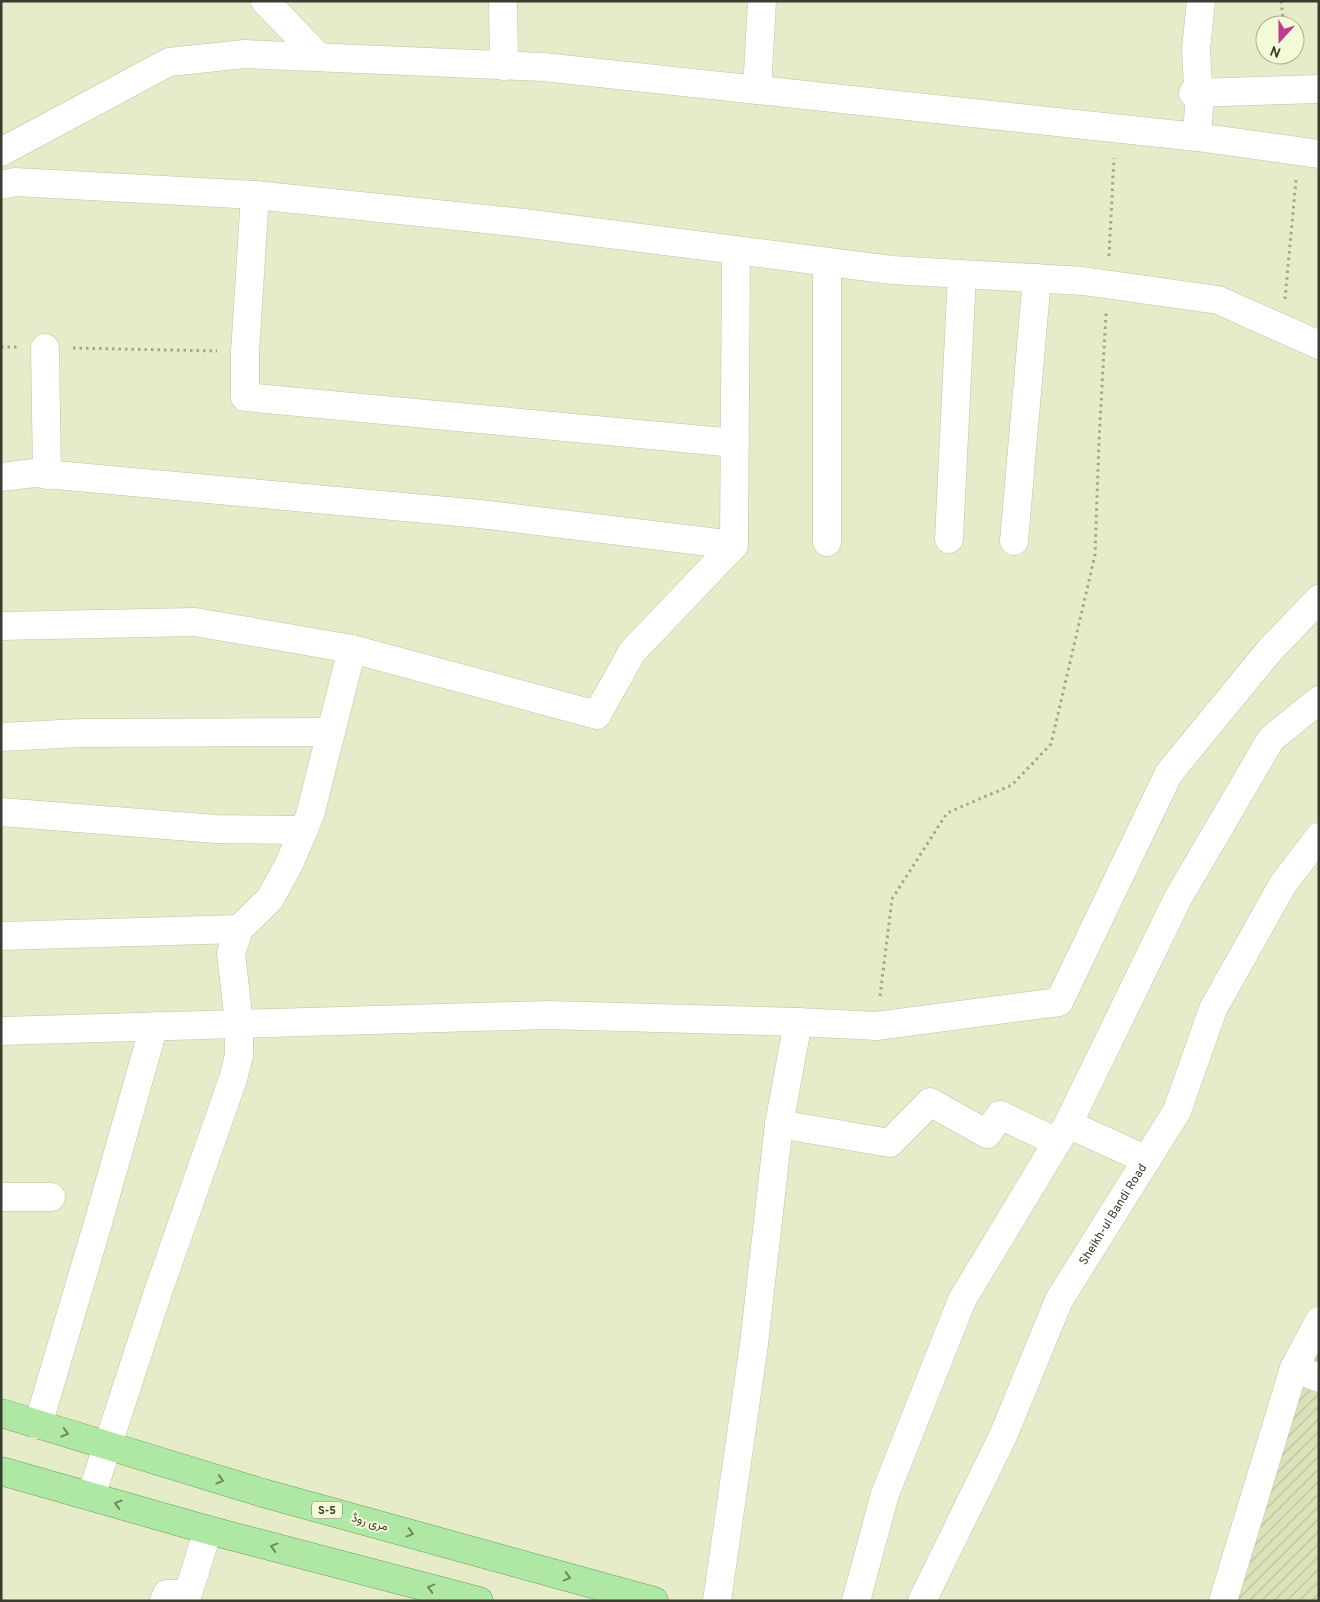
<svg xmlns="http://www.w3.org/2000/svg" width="1320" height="1602" font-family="Overpass,Vazirmatn,sans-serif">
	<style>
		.industrial { fill: url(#industrial-furrows) }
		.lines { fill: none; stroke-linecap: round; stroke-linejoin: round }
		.minor-casing { stroke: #bec3a2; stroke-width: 29 }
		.major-casing { stroke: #64a155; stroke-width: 29 }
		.path { stroke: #a2a68c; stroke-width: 3; stroke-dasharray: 2.5 4; stroke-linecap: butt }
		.minor { stroke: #fff; stroke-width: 28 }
		.major { stroke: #afe8a5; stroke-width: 28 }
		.oneway { stroke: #6f8964 }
		.labels { text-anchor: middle; stroke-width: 4; stroke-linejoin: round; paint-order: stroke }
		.shield { fill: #f4f9d7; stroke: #727561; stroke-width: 1 }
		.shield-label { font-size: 11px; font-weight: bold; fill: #3a3c2f }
		.street-label { font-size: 12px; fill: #3a3c2f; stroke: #f4f9d7 }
	</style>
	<defs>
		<pattern id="industrial-furrows" width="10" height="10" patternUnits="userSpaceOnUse" patternTransform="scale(1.25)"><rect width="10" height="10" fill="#dbe1b8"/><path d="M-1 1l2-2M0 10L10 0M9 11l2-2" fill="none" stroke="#bdc29e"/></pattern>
	</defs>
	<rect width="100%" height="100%" fill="#e6ecca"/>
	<!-- industrial -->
	<path class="industrial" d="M1319 1327V1601H1228Z"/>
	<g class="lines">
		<!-- minor casing -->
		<g class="minor-casing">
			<g id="minor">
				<path d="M265 1 319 57"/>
				<path d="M503 1 504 66"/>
				<path d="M1201 1 1196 49 1199 106 1197 137 1319 154"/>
				<path d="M757 90 762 1"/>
				<path d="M1193 93 1319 89"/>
				<path d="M1 152 169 62 245 54 543 67 1197 137"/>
				<path d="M1 185 15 182 255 195 523 223 892 270 1083 281 1218 300 1319 345"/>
				<path d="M255 195 245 352V397L735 443"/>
				<path d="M45 348 47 475"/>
				<path d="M1 477 34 473 480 514 734 545"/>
				<path d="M949 539 962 274"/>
				<path d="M1014 541 1037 278"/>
				<path d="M827 542V262"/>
				<path d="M1 626 195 622 352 649"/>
				<path d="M1 737 81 733 331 732"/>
				<path d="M1 812 216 829 304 830"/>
				<path d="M1 936 239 929"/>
				<path d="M1 1031 548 1015 798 1022"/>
				<path d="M779 1124 798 1022 876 1026 1059 1002 1169 773 1269 651 1319 599"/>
				<path d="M1068 1124 1178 898 1271 739 1319 700"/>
				<path d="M1 1197H51"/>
				<path d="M1294 1368 1319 1378"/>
				<path d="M38 1425 98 1223 154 1026"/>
				<path d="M91 1496 158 1292 233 1079 239 1055V1023L231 953 239 929 270 899 289 864 310 815 352 649 597 715 632 652 734 545 736 250"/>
				<path d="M164 1601 167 1594H188L208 1530"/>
				<path d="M717 1601 754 1344 779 1124 890 1143 930 1102 987 1134 1000 1115 1057 1142"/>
				<path d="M856 1601 885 1494 962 1300 1068 1124 1147 1160"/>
				<path id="s1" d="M922 1601 1003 1436 1059 1300 1177 1111 1213 1009 1283 884 1319 837"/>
				<path d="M1223 1601 1294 1368 1319 1321"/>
			</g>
		</g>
		<!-- major casing -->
		<g class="major-casing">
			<g id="major">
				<path d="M1 1413 263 1493 654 1601"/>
				<path d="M1 1471 208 1530 479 1601"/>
			</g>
		</g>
		<!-- path -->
		<g class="path">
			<path d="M1281 1 1284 25"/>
			<path d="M1287 55 1288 62"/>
			<path d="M1109 256 1114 158"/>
			<path d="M1285 299 1296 180"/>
			<path d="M1 347H17"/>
			<path d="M73 348 217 351"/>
			<path d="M880 996 892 899 947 813 1012 785 1051 744 1095 555 1099 441 1106 313"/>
		</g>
		<!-- minor -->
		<use href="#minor" class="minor"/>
		<!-- major -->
		<use href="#major" class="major"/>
	</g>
	<!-- one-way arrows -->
	<defs><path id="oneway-chevron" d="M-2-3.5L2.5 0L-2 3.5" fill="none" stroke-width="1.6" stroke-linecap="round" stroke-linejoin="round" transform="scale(1.25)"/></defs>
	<g class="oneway">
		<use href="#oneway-chevron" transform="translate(65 1433) rotate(16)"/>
		<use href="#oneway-chevron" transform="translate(220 1480) rotate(17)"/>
		<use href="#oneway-chevron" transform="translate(118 1504) rotate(-164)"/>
		<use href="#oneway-chevron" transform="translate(410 1533) rotate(15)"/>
		<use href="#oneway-chevron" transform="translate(274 1547) rotate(-165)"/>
		<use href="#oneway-chevron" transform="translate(567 1577) rotate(15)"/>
		<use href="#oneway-chevron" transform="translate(431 1588) rotate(-165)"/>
	</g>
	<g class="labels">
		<!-- shield labels -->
		<rect class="shield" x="312" y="1501.5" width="30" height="17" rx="4"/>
		<g class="shield-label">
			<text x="327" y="1514">S-5</text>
		</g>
		<!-- street labels -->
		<g class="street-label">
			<text dy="4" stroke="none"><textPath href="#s1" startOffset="432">Sheikh-ul Bandi Road</textPath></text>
			<text transform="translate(370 1522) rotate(15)" y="4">مری روڈ</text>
		</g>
	</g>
	<!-- border -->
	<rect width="1320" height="1602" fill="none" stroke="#3a3c2f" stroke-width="5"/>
	<!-- north arrow -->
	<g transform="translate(1280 40) rotate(201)"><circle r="24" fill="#f4f9d7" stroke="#aaad94"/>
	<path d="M0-4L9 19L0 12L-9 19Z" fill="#ba3d8d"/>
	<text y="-8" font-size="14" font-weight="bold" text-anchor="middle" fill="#3a3c2f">N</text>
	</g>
</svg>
